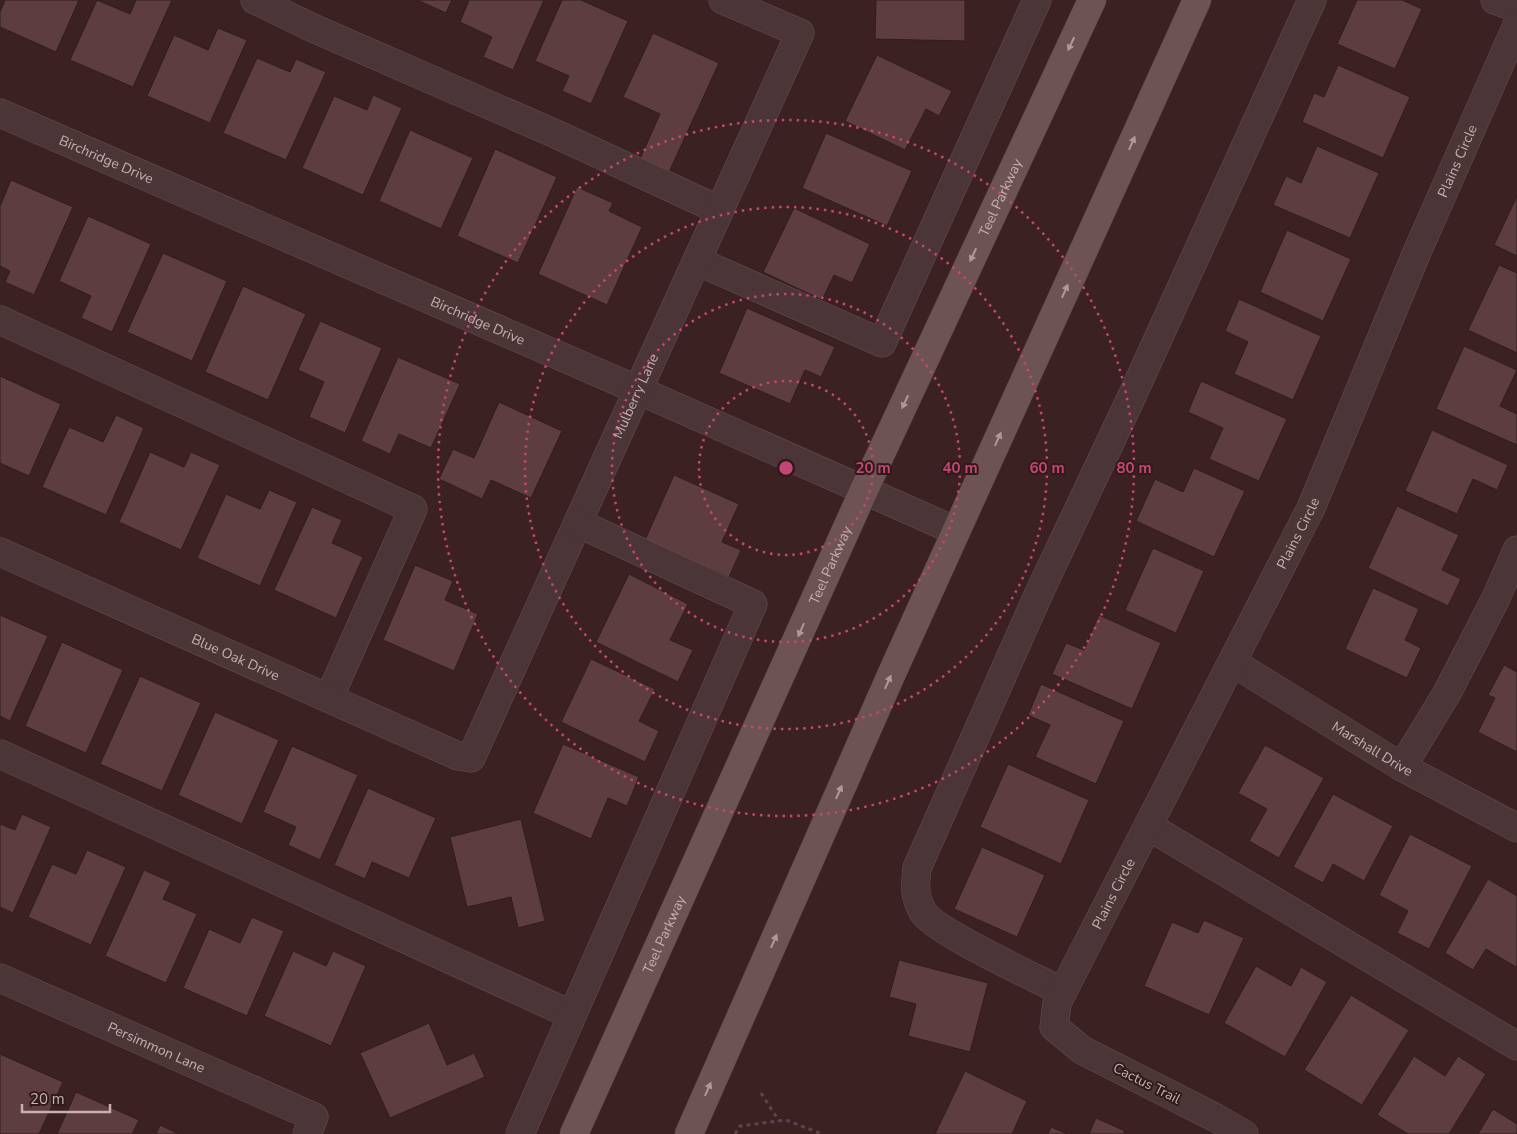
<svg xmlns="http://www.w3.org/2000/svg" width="1517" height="1134" font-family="'Nunito Sans',sans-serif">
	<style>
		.building { fill: #5d3d3f; stroke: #331c1d }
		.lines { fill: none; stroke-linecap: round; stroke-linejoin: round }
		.minor-casing { stroke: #675051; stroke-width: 29 }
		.major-casing { stroke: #553e3f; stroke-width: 29 }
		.path { stroke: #5d4350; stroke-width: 3; stroke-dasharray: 4 4; stroke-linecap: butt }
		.minor { stroke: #4c3536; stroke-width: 28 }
		.major { stroke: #6d5354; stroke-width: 28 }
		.oneway { fill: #b1999a }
		.ring { fill: none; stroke: #c44675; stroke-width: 2.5; stroke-dasharray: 2.5 5 }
		.labels { text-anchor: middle; stroke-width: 4; stroke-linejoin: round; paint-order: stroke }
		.street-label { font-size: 14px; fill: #c8b0b1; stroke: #311a1b }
		.centre { fill: #c44675; stroke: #311a1b; stroke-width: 2.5 }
		.ring-label { font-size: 15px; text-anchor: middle; font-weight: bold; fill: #c44675; stroke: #311a1b; stroke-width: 4; stroke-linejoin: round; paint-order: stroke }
	</style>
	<rect width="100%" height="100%" fill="#3c2123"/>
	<!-- building -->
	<g class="building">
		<path d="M5 0H79L56 52 0 27V12Z"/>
		<path d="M97 0 130 14 136 0H172L133 87 70 60Z"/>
		<path d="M417 0H452L446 13Z"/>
		<path d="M469 0H544L513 70 483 57 492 37 460 22Z"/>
		<path d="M562 0H581L628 21 591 104 562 91 569 76 535 61Z"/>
		<path d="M876 0H965V41L875 39Z"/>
		<path d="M1357 0H1402L1422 9 1395 69 1337 44Z"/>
		<path d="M218 28 247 40 210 123 147 96 174 35 208 50Z"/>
		<path d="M653 33 719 63 664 183 635 170 660 114 623 97Z"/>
		<path d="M877 55 952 91 939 116 926 109 905 150 845 121Z"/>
		<path d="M257 58 290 72 296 59 326 72 286 160 223 133Z"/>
		<path d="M1338 65 1410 97 1383 158 1302 122 1314 93 1324 97Z"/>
		<path d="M373 95 402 108 363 195 302 168 334 96 367 110Z"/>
		<path d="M410 130 473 158 441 229 379 201Z"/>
		<path d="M826 133 912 171 887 226 802 188Z"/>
		<path d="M1317 146 1379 173 1350 238 1273 205 1286 176 1301 183Z"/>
		<path d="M495 149 557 177 518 263 457 236Z"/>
		<path d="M11 180 73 207 34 295 5 282 10 271 0 266V206Z"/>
		<path d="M577 187 613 203 609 211 642 227 607 305 538 274Z"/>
		<path d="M1517 196V256L1494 245Z"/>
		<path d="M794 208 870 244 852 283 834 275 822 300 763 272Z"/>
		<path d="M88 216 151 244 112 332 81 318 91 296 59 281Z"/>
		<path d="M1287 230 1351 259 1323 321 1260 292Z"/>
		<path d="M163 253 227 281 192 361 127 332Z"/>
		<path d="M1499 265 1517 273V353L1468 330Z"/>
		<path d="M243 286 306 314 268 400 205 372Z"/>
		<path d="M1239 299 1321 336 1293 400 1234 374 1248 342 1225 331Z"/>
		<path d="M747 308 835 347 821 377 805 370 790 404 719 373Z"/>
		<path d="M320 321 382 348 345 433 309 417 324 382 298 370Z"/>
		<path d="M1464 346 1517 370 1500 406 1517 414V445L1436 409Z"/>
		<path d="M398 357 460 384 431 448 399 434 390 454 361 441Z"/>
		<path d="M0 376 61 404 29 476 0 463Z"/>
		<path d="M1201 381 1287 419 1259 481 1209 459 1223 428 1188 412Z"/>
		<path d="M499 402 562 431 531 498 491 480 482 499 439 479 453 449 474 458Z"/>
		<path d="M116 415 144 428 106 515 42 487 69 427 103 442Z"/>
		<path d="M1432 430 1508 465 1497 490 1473 479 1457 514 1405 491Z"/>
		<path d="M150 452 184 467 191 452 220 465 181 550 119 522Z"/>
		<path d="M1194 468 1245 491 1214 557 1136 521 1155 479 1183 492Z"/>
		<path d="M674 475 739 504 722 542 741 550 729 577 645 540Z"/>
		<path d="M269 490 297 502 260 586 197 558 226 494 260 509Z"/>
		<path d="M1397 506 1459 535 1442 570 1461 579 1448 606 1368 568Z"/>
		<path d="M312 507 342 520 332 543 363 557 336 618 274 590Z"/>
		<path d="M1153 548 1204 571 1176 633 1125 610Z"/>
		<path d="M415 565 453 581 445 600 478 614 454 671 383 640Z"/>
		<path d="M629 574 688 604 670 640 693 650 678 682 596 642Z"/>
		<path d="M1373 588 1419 609 1405 640 1421 648 1407 678 1345 649Z"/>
		<path d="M0 615 48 636 10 721 0 716Z"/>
		<path d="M1099 615 1161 643 1132 709 1052 674 1066 643 1084 650Z"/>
		<path d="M62 642 123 670 86 753 25 726Z"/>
		<path d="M591 659 655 689 639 721 659 731 645 762 561 722Z"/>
		<path d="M1504 665 1517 672V752L1478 732 1495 698 1488 695Z"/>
		<path d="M140 676 201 703 162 791 100 764Z"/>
		<path d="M1041 684 1124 721 1096 784 1035 757 1050 725 1028 715Z"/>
		<path d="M215 712 279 740 242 824 178 795Z"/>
		<path d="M563 744 639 777 627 806 608 798 591 839 533 813Z"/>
		<path d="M1265 745 1324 778 1279 858 1249 841 1267 809 1238 793Z"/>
		<path d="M292 746 358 775 320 860 288 845 296 827 263 812Z"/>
		<path d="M1008 764 1089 800 1061 864 980 827Z"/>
		<path d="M368 788 436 818 409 878 372 862 365 879 334 865Z"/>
		<path d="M1333 794 1393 826 1364 881 1333 864 1323 883 1293 867Z"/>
		<path d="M22 814 51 827 13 913 0 907V824L15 830Z"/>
		<path d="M521 819 545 921 518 928 511 897 467 907 450 837Z"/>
		<path d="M1410 834 1472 866 1429 949 1397 933 1408 911 1379 895Z"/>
		<path d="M982 847 1045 875 1017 937 954 909Z"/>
		<path d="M87 850 126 867 91 945 28 917 52 864 76 874Z"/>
		<path d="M144 870 171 882 163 899 197 914 166 983 105 956Z"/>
		<path d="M1488 879 1517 896V965L1516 967 1486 949 1473 970 1445 953Z"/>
		<path d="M252 917 284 931 247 1016 183 988 209 929 240 943Z"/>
		<path d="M1204 920 1244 938 1209 1015 1144 986 1172 922 1198 933Z"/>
		<path d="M293 951 326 966 333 951 366 966 331 1046 264 1016Z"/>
		<path d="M899 960 988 983 970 1052 908 1036 916 1004 889 997Z"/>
		<path d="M1256 966 1291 986 1301 967 1327 982 1285 1057 1224 1023Z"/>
		<path d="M1351 995 1409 1030 1362 1105 1304 1070Z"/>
		<path d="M429 1023 447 1065 474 1053 485 1077 390 1118 360 1053Z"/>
		<path d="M0 1054 63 1082 39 1134H0Z"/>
		<path d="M1414 1056 1445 1076 1458 1056 1486 1074 1449 1134H1408L1377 1115Z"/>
		<path d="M965 1071 1027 1101 1012 1134H935Z"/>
		<path d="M76 1092 139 1120 132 1134H57Z"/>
		<path d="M1493 1109 1517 1124V1134H1478Z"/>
		<path d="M1096 1118 1125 1131 1123 1134H1089Z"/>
		<path d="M160 1125 179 1134H156Z"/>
		<path d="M1051 1127 1068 1134H1048Z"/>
	</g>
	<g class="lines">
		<!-- minor casing -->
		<g class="minor-casing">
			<g id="minor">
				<path d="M255 0 313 28 558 135 719 210"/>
				<path d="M1495 0 1517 8"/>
				<path id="s1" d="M0 113 638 390 956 531"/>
				<path d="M697 261 882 343 1037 0"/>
				<path d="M0 320 413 509 329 698"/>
				<path id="s2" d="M0 552 458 756 471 758 800 33 723 0"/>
				<path id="s3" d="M1232 662 1402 767 1517 828"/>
				<path d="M0 754 572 1015"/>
				<path d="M1402 767 1447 693 1495 600 1517 550"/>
				<path d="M1148 826 1517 1046"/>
				<path id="s4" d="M0 978 314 1117 307 1134"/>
				<path d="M1063 992C1038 979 934 931 923 912 914 896 915 886 917 868L1039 593 1132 396 1312 0"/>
				<path d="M520 1134 753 604 578 523"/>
				<path id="s5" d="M1244 1134 1216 1118 1082 1050 1054 1027 1057 1003 1311 508 1417 252 1517 25"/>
			</g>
		</g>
		<!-- major casing -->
		<g class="major-casing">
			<g id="major">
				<path id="s6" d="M574 1134 864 490 1092 0"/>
				<path d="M689 1134 892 673 1197 0"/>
			</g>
		</g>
		<!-- path -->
		<g class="path">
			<path d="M761 1093 779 1121"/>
			<path d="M735 1134 740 1126 786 1120 822 1134"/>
		</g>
		<!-- minor -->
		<use href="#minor" class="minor"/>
		<!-- major -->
		<use href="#major" class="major"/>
	</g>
	<!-- one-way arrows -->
	<defs><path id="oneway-solid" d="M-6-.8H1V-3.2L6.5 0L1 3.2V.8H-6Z" transform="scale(1.25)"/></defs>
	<g class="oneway">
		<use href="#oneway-solid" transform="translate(1071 44) rotate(115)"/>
		<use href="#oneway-solid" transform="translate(1132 143) rotate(-66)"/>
		<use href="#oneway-solid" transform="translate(973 255) rotate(115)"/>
		<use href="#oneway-solid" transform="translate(1065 291) rotate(-66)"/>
		<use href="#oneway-solid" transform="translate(905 402) rotate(115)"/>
		<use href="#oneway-solid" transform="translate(998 439) rotate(-66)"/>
		<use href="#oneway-solid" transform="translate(801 630) rotate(114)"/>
		<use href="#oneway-solid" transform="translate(888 682) rotate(-66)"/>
		<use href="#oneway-solid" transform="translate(839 792) rotate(-66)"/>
		<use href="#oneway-solid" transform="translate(774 941) rotate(-66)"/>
		<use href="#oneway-solid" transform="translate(708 1089) rotate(-66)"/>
	</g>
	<!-- distance rings -->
	<g class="ring">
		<circle cx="786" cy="468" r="87"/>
		<circle cx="786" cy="468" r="174"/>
		<circle cx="786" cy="468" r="261"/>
		<circle cx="786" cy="468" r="348"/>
	</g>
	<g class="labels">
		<!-- street labels -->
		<g class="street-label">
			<text dy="5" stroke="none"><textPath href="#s1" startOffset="116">Birchridge Drive</textPath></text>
			<text dy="5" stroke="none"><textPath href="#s5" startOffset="1176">Plains Circle</textPath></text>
			<text dy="5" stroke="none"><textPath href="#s6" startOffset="1029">Teel Parkway</textPath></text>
			<text dy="5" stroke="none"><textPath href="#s1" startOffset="521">Birchridge Drive</textPath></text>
			<text dy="5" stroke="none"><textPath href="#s2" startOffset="912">Mulberry Lane</textPath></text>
			<text dy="5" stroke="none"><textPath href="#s5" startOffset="771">Plains Circle</textPath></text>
			<text dy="5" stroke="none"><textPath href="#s6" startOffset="624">Teel Parkway</textPath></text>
			<text dy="5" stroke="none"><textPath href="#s2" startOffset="258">Blue Oak Drive</textPath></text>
			<text dy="5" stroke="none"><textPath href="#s3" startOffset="165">Marshall Drive</textPath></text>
			<text dy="5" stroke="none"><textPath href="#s5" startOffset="366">Plains Circle</textPath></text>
			<text dy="5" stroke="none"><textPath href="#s6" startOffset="219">Teel Parkway</textPath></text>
			<text dy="5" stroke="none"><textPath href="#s4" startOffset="171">Persimmon Lane</textPath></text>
			<text transform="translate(1147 1083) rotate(27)" y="5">Cactus Trail</text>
		</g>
	</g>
	<circle cx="786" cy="468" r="8" class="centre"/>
	<g class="ring-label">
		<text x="873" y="473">20 m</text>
		<text x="960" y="473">40 m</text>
		<text x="1047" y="473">60 m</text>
		<text x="1134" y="473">80 m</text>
	</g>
	<!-- scale -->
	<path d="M22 1104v8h88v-8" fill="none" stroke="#c8b0b1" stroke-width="2.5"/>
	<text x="30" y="1104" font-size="15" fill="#c8b0b1" stroke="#311a1b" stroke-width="4" paint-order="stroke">20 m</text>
</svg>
